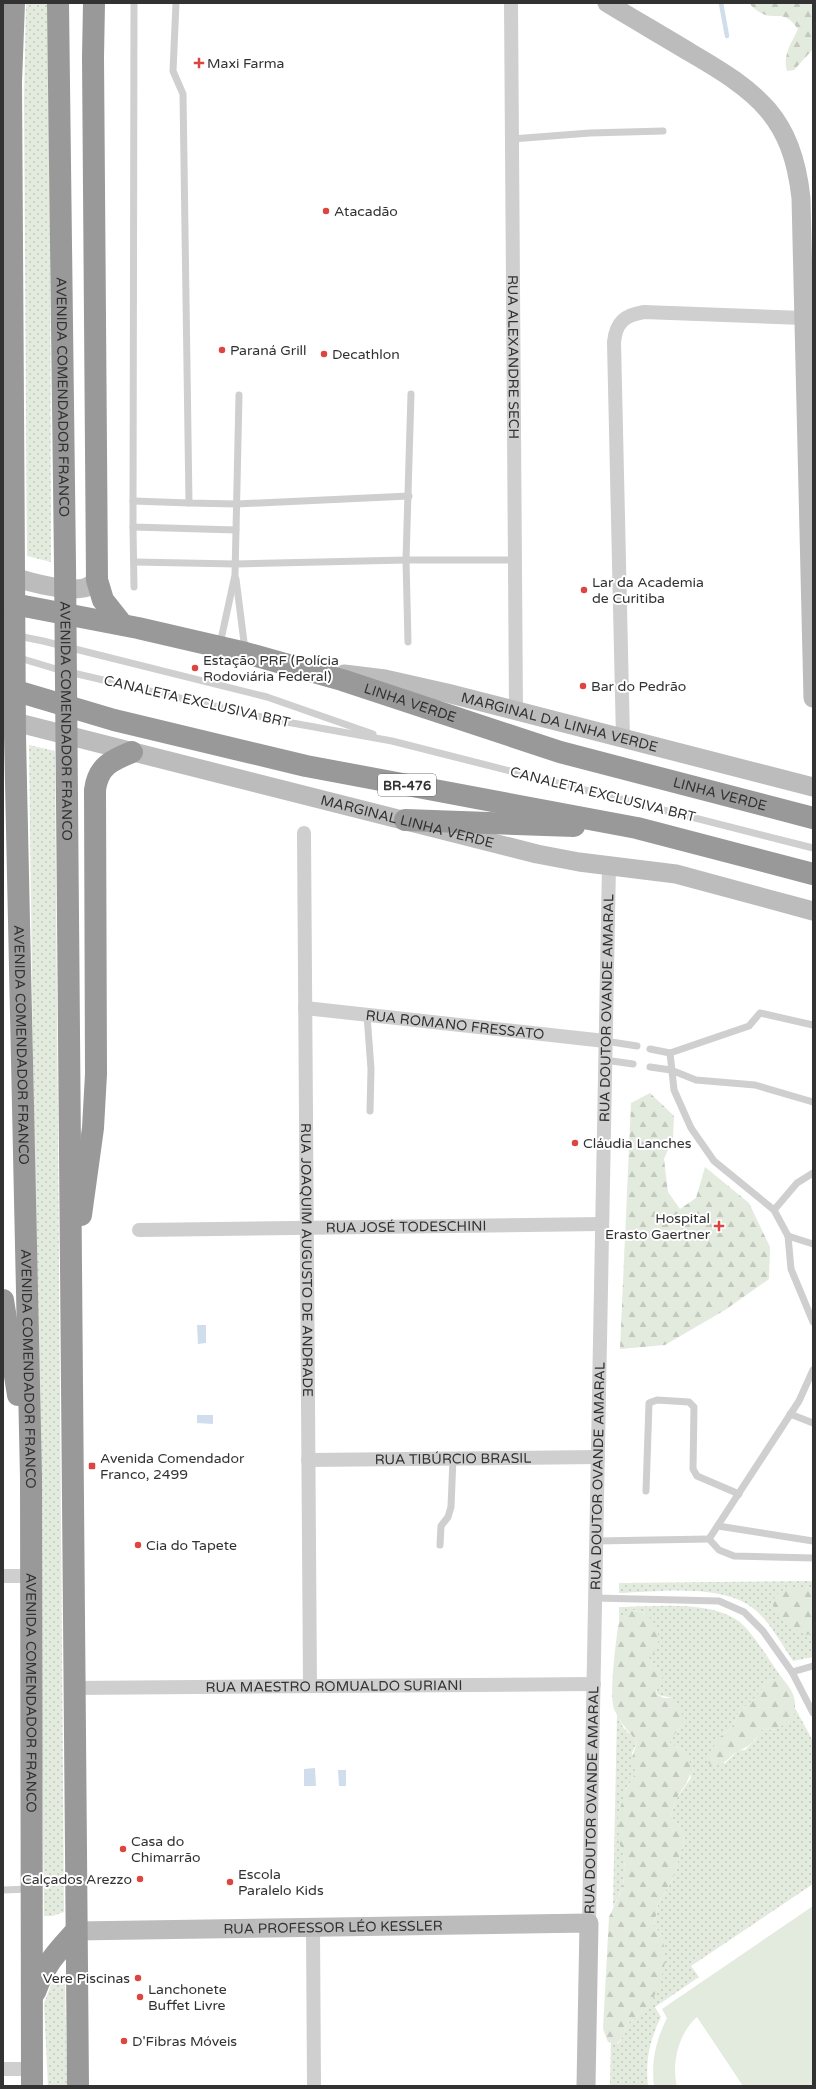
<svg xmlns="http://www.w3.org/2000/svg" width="816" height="2089" font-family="'Varela Round',sans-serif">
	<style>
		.grass { fill: url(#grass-dots) }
		.forest { fill: url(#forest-firs) }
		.park { fill: #e3eade }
		.water { fill: #cfddec }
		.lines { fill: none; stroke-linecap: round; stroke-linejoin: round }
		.stream { stroke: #cfddec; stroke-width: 4.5 }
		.lane { stroke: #cfcfcf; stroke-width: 7 }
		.street { stroke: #cfcfcf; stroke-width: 14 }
		.secondary { stroke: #bcbcbc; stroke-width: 19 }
		.highway { stroke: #999; stroke-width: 22 }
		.poi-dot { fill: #dc4640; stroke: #fff; stroke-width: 1.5 }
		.labels { text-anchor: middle; stroke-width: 4; stroke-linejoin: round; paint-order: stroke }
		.shield { fill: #fff; stroke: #707070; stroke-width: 1 }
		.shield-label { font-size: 13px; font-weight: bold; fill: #323232 }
		.poi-label { font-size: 14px; fill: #323232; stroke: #fff; text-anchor: start }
		.street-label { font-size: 14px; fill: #323232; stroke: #fff }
	</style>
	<defs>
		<pattern id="grass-dots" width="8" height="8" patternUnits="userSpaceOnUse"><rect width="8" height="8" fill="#e3eade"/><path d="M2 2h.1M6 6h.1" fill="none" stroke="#c3c9bf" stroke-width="1.8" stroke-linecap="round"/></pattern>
		<pattern id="forest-firs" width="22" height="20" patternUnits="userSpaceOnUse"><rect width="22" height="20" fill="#e3eade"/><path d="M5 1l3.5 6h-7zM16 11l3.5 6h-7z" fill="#c3c9bf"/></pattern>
	</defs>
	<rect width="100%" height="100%" fill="#fff"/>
	<!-- grass -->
	<g class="grass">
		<path d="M26 3H49L51 562 27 556 24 101Z"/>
		<path d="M29 745 55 751 64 1912 52 1916H44Z"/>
		<path d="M813 1581V1589L805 1587 806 1635 813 1633V1657L793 1661C780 1642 767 1616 747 1604 712 1584 658 1592 619 1593V1583Z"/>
		<path d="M619 1607C654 1607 707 1600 737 1620 751 1629 771 1663 782 1678L770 1680 754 1699 739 1712 732 1727 721 1736 724 1764 738 1751 745 1750 755 1740 761 1730 777 1729 793 1717 795 1708 813 1741V1884L691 1966 699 1977 655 2007 661 2017C650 2039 645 2061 648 2086H610L611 2042 618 2044 622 2038 628 2023 648 2007 663 1936 654 1926 658 1904 673 1878 684 1841 681 1828 671 1816 676 1799 691 1778 685 1750 669 1744 673 1736 683 1725 673 1698 658 1695 656 1689 659 1670 649 1658 646 1613 634 1610 619 1622Z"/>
		<path d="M617 1714 623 1727 637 1742 632 1753 636 1773 625 1791 619 1842 625 1860 623 1887 613 1907Z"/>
		<path d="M52 1983 65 1984 67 2086H48L44 2003Z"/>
	</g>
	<!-- forest -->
	<g class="forest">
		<path d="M749 3H813V49L794 70 787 71C782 56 792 42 798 29 783 8 776 21 761 13 757 11 752 7 749 3Z"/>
		<path d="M650 1093 674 1116 673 1138 664 1159 668 1192 680 1209 696 1198 705 1167 749 1203 770 1247 769 1279 725 1310 665 1345 620 1349 631 1103Z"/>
		<path d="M805 1587 813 1589V1633L806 1635C790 1627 778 1619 772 1602 779 1587 790 1588 805 1587Z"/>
		<path d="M633 1610 646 1613 658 1628V1647L649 1658 659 1670 663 1680 656 1689 657 1695 664 1698H673L681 1707 683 1725 673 1736 669 1744 685 1750C697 1774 688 1778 677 1798 674 1803 673 1810 671 1816L681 1828 684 1841 673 1878 658 1904 654 1926 663 1936 665 1963 658 1989 648 2007 628 2023 622 2038 617 2044 608 2042 603 2029 609 1917 623 1887 625 1860 619 1842 618 1817 625 1791 636 1773 631 1761 637 1742C628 1731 620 1722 614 1709 609 1695 616 1638 619 1622Z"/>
		<path d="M782 1678C794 1692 797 1699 794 1717L777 1729 761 1730C754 1742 751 1745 739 1751 727 1757 729 1763 712 1767L708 1762 712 1749 721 1736 732 1727 739 1712 754 1699 770 1680Z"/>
	</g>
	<!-- park -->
	<path class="park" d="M813 1906V2086H743L697 2017C679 2032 671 2064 677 2086H654C651 2061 656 2040 667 2018L662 2009Z"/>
	<!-- water -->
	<g class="water">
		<path d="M197 1325H206V1343L198 1344Z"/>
		<path d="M197 1415H213V1424L197 1423Z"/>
		<path d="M315 1768 316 1786H304V1769Z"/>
		<path d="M338 1770H346V1786H339Z"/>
	</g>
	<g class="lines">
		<!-- stream -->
		<path class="stream" d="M721 3 727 36"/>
		<!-- lane -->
		<g class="lane">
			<path d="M134 3 133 527 236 530"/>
			<path d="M176 3 173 71 183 94 189 503 237 504 409 496"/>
			<path d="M512 139 590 133 663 131"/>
			<path d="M133 501 189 503"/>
			<path d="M133 527 134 587"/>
			<path d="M134 562 236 564 406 560H515"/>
			<path d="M236 579 245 650"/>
			<path d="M3 633 43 641 267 697 373 734"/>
			<path d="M408 642 406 560 411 394"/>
			<path d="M220 644 235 575 239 395"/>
			<path d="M3 653 56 669 270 719 392 741 813 848"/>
			<path d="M367 1015 371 1069 370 1111"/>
			<path d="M813 1025 760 1013 749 1026 670 1053 674 1090 691 1128 714 1161 774 1210 788 1236 813 1244"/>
			<path d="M605 1041 637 1046"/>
			<path d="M650 1049 670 1053"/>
			<path d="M605 1060 633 1064"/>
			<path d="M650 1067 671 1070 696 1080 755 1085 813 1102"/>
			<path d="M774 1210 797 1183 813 1173"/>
			<path d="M788 1236 791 1269 813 1322"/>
			<path d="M813 1370 799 1401 709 1539 719 1550 734 1556 813 1558"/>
			<path d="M790 1414 813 1423"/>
			<path d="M646 1491 649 1403 657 1400 689 1402 694 1407 693 1469 697 1476 739 1494"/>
			<path d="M718 1526 813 1541"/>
			<path d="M596 1541 709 1539"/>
			<path d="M440 1545 441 1526 448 1517 451 1507 453 1458"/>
			<path d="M595 1598 719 1601 744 1612 763 1631 792 1672 813 1713"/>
			<path d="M792 1672 813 1666"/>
			<path d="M3 1890 29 1889"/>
		</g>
		<!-- street -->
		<g class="street">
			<path id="s1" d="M511 3 516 711"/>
			<path d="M623 739 614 342C616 322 625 315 644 312L804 318"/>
			<path id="s2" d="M304 833 310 1686"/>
			<path id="s3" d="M305 1008 605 1041"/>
			<path id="s4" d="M139 1230 602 1224"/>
			<path id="s5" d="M308 1460 598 1457"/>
			<path d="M3 1576H31"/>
			<path id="s6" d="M74 1688 594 1684"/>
			<path id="s7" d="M589 1923 609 865"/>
			<path d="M313 1927 314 2086"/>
			<path d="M3 2069H32"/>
		</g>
		<!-- secondary -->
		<g class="secondary">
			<path d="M607 3C635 20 663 36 691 53 758 92 792 117 801 198L813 698"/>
			<path d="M3 572C20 581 65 592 84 588 89 587 93 583 97 580"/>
			<path id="s8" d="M344 674 385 679 447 693 813 787"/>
			<path id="s9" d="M3 719 537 854 579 862 676 874 813 911"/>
			<path id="s10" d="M76 1931 589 1923 586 2086"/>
		</g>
		<!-- highway -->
		<g class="highway">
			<path id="s11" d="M14 3 11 82 15 736 31 1477 32 2086"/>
			<path id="s12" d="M58 3 65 565 78 2086"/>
			<path d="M94 3 93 57 97 580 103 600 122 624"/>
			<path id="s13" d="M3 602 138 628 246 653 342 680 560 752 813 818"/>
			<path d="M3 687 114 720 306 766 637 828 813 874"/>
			<path d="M405 820 574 826"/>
			<path d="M81 1215 93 1128 96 1074 95 790C98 766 112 760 132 752"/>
			<path d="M3 1300 18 1395"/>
			<path d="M35 1992C46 1963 56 1953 76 1931"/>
		</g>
	</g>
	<!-- markers -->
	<g class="poi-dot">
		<path d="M197 57h4v4h4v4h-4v4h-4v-4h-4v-4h4z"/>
		<circle cx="326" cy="211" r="4"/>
		<circle cx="222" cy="350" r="4"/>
		<circle cx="324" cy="354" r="4"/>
		<circle cx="584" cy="590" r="4"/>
		<circle cx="195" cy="668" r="4"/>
		<circle cx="583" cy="686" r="4"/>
		<circle cx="575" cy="1143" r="4"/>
		<path d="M717 1220h4v4h4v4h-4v4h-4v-4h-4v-4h4z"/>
		<rect x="88" y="1462" width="8" height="8" rx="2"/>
		<circle cx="138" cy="1545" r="4"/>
		<circle cx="123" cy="1849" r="4"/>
		<circle cx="140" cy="1879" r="4"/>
		<circle cx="230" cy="1882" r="4"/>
		<circle cx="138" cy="1978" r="4"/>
		<circle cx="140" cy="1997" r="4"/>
		<circle cx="124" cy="2041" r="4"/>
	</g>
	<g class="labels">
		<!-- shield labels -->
		<rect class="shield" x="378" y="774" width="58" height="22" rx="3"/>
		<g class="shield-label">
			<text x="407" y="790">BR-476</text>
		</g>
		<!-- poi labels -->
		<g class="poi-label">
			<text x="207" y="68">Maxi Farma</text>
			<text x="334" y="216">Atacadão</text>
			<text x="230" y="355">Paraná Grill</text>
			<text x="332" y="359">Decathlon</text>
			<text x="592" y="587">Lar da Academia<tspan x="592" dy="16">de Curitiba</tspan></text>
			<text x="203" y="665">Estação PRF (Polícia<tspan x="203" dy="16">Rodoviária Federal)</tspan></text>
			<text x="591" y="691">Bar do Pedrão</text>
			<text x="583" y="1148">Cláudia Lanches</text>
			<text x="710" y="1223" text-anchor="end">Hospital<tspan x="710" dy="16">Erasto Gaertner</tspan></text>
			<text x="100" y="1463">Avenida Comendador<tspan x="100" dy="16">Franco, 2499</tspan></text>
			<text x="146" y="1550">Cia do Tapete</text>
			<text x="131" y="1846">Casa do<tspan x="131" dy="16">Chimarrão</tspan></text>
			<text x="238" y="1879">Escola<tspan x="238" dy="16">Paralelo Kids</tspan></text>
			<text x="132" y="1884" text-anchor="end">Calçados Arezzo</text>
			<text x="130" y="1983" text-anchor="end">Vere Piscinas</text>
			<text x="148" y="1994">Lanchonete<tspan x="148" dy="16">Buffet Livre</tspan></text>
			<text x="132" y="2046">D'Fibras Móveis</text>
		</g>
		<!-- street labels -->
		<g class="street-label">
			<text dy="5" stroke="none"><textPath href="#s1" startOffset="354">RUA ALEXANDRE SECH</textPath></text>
			<text dy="5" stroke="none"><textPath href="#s12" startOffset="394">AVENIDA COMENDADOR FRANCO</textPath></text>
			<text transform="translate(197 701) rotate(13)" y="5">CANALETA EXCLUSIVA BRT</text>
			<text dy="5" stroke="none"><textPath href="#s13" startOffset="420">LINHA VERDE</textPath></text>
			<text dy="5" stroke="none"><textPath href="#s12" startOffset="718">AVENIDA COMENDADOR FRANCO</textPath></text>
			<text dy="5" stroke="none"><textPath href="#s8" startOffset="221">MARGINAL DA LINHA VERDE</textPath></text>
			<text transform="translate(603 794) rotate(14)" y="5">CANALETA EXCLUSIVA BRT</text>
			<text dy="5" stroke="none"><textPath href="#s13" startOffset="743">LINHA VERDE</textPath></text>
			<text dy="5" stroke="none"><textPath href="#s9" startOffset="417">MARGINAL LINHA VERDE</textPath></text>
			<text dy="5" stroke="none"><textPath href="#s7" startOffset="915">RUA DOUTOR OVANDE AMARAL</textPath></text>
			<text dy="5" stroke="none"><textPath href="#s3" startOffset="151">RUA ROMANO FRESSATO</textPath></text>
			<text dy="5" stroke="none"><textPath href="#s11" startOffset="1042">AVENIDA COMENDADOR FRANCO</textPath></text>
			<text dy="5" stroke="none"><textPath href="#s4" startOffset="267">RUA JOSÉ TODESCHINI</textPath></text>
			<text dy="5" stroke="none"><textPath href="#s2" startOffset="427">RUA JOAQUIM AUGUSTO DE ANDRADE</textPath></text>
			<text dy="5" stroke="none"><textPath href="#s11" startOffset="1366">AVENIDA COMENDADOR FRANCO</textPath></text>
			<text dy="5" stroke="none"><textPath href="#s5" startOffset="145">RUA TIBÚRCIO BRASIL</textPath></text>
			<text dy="5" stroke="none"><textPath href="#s7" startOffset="447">RUA DOUTOR OVANDE AMARAL</textPath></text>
			<text dy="5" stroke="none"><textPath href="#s6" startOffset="260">RUA MAESTRO ROMUALDO SURIANI</textPath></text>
			<text dy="5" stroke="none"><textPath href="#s11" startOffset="1690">AVENIDA COMENDADOR FRANCO</textPath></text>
			<text dy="5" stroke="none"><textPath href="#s7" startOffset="123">RUA DOUTOR OVANDE AMARAL</textPath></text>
			<text dy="5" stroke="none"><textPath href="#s10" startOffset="257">RUA PROFESSOR LÉO KESSLER</textPath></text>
		</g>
	</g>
	<!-- border -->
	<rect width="816" height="2089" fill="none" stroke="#323232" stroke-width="8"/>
</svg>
